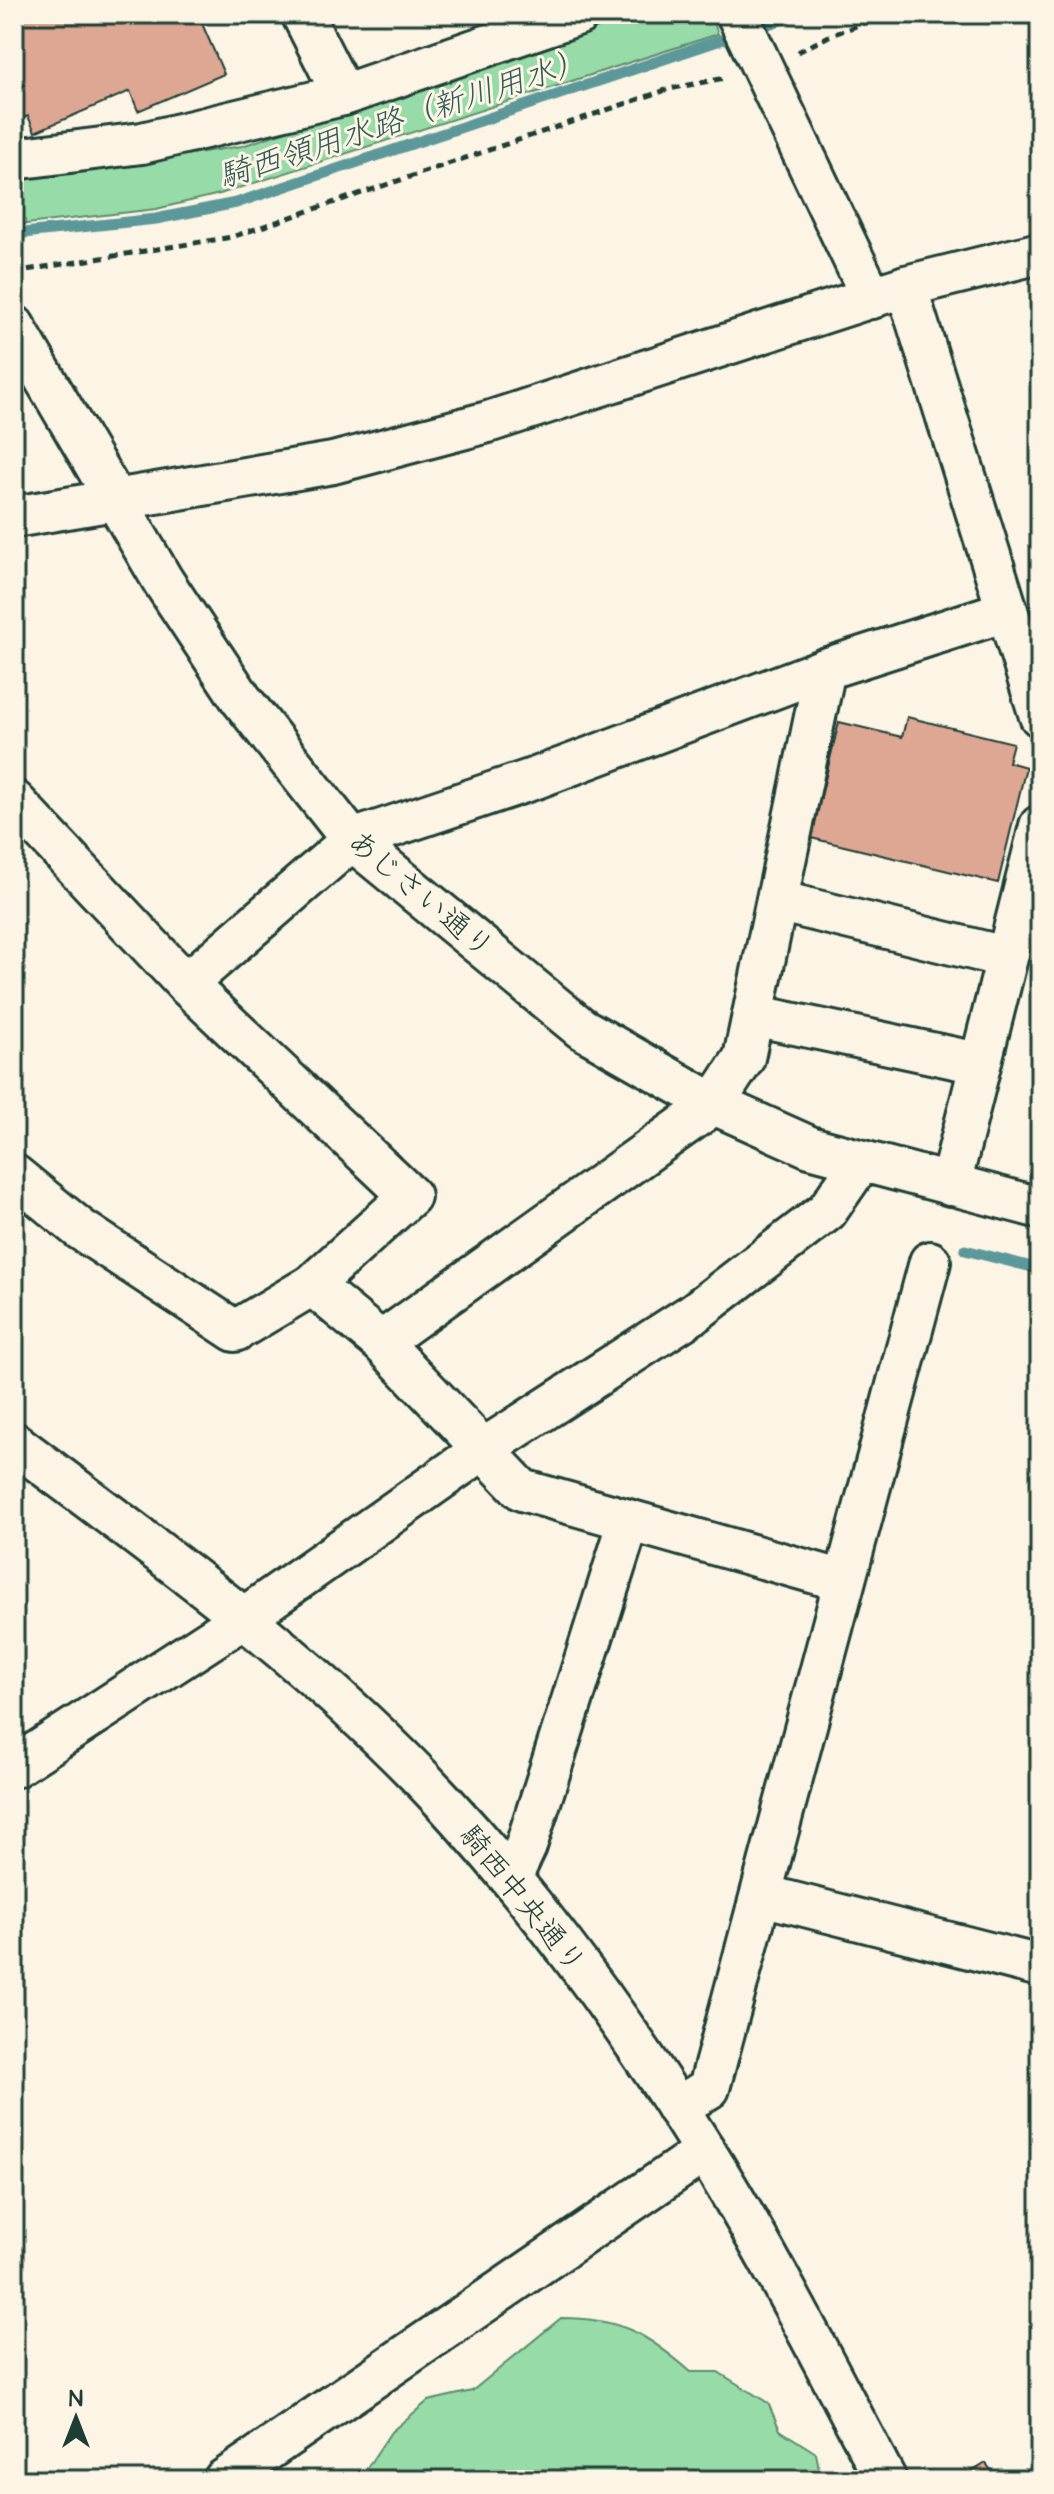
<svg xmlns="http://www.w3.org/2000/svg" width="1054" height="2494" font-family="'Architects Daughter','Klee One',sans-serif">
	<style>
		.green { fill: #97dca8; stroke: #5b8c6e; stroke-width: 2 }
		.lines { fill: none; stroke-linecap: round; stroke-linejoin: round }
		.stream { stroke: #5c9899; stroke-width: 11 }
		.building { fill: #dda793; stroke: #1f3d34; stroke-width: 2 }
		.minor-casing { stroke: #1f3d34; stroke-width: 46 }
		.path { stroke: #1f3d34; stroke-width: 5; stroke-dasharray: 8 6; stroke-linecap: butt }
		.minor { stroke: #fcf5e5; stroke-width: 40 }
		.labels { text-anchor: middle; stroke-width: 6; stroke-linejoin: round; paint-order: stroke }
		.street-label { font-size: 30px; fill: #1f3d34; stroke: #fcf5e5 }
		.water-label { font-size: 32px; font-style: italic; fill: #335b56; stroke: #fcf5e5 }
	</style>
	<rect width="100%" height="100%" fill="#fcf5e5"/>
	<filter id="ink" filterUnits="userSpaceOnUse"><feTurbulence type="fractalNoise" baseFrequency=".0125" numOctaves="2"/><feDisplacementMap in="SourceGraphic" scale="16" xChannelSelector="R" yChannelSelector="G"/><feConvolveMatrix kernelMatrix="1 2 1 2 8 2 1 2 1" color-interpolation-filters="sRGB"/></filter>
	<g filter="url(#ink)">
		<!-- green -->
		<g class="green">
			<path d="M640 14H711L718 34 220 194 156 209 18 225 14 220V185L28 179 242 146Z"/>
			<path d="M561 2318C621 2318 647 2334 691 2372H718L768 2403 780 2430 816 2453 821 2480H359L391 2432 428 2401 472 2391Z"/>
		</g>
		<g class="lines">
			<!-- stream -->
			<g class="stream">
				<path d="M14 234 156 219 236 203 798 14"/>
				<path d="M965 1250 1040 1269"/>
			</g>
		</g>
		<!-- building -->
		<g class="building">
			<path d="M14 14H211L200 19 224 74 138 111 130 91 35 132 28 116 14 122Z"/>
			<path d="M907 717 1013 743 1008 762 1026 767 998 883 811 838 839 722 902 737Z"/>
			<path d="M986 2463 997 2480H958Z"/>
		</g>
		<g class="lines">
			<!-- minor casing -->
			<g class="minor-casing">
				<g id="minor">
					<path d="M302 14 343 95"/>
					<path d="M737 14 872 298"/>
					<path d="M14 159 142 143 343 95 579 14"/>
					<path d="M906 286 1040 716"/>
					<path d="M14 326 163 581 241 699 352 840 581 1028 714 1104 810 1147 1040 1208"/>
					<path d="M14 517 333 463 488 422 906 286 1040 253"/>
					<path d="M14 801 186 984 410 1196 312 1285 235 1331 80 1229 14 1175"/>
					<path d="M777 901 1005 957"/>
					<path d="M186 984 352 840 536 778 825 669 1006 611"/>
					<path d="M753 1015 978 1063"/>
					<path d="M950 1185 1040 826"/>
					<path d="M312 1285 381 1342 522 1490 844 1581"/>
					<path d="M381 1342 714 1104 744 1058 825 669"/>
					<path d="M14 1443C163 1555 315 1663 442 1800 540 1906 627 2026 703 2148 770 2255 827 2369 886 2480"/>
					<path d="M14 1767 245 1617 485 1448 694 1313 827 1211 860 1163"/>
					<path d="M511 1878 526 1846 629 1521"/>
					<path d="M762 1895 1040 1966"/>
					<path d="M677 2108 709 2088 930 1262"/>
					<path d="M224 2480 705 2151"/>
				</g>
			</g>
			<!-- path -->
			<g class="path">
				<path d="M798 52 829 36 888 14"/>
				<path d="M14 272 232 237 669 89 725 78"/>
			</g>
			<!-- minor -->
			<use href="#minor" class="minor"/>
		</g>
	</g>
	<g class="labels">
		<!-- street labels -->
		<g class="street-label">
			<text transform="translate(421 894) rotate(40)" y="10">あじさい通り</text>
			<text transform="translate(523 1899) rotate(51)" y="10">騎西中央通り</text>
		</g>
		<!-- water labels -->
		<g class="water-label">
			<text transform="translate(402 118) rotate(-18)" y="11">騎西領用水路（新川用水）</text>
		</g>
	</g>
	<!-- margin -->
	<rect width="1054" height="2494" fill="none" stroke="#fcf5e5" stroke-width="48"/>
	<rect x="24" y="24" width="1006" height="2446" fill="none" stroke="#1f3d34" stroke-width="3" filter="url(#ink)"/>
	<!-- north arrow -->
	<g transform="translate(76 2418)" stroke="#fcf5e5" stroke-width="6" paint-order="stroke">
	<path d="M0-6L14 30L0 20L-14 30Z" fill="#1f3d34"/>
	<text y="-12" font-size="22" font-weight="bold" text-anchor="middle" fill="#1f3d34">N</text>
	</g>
</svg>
